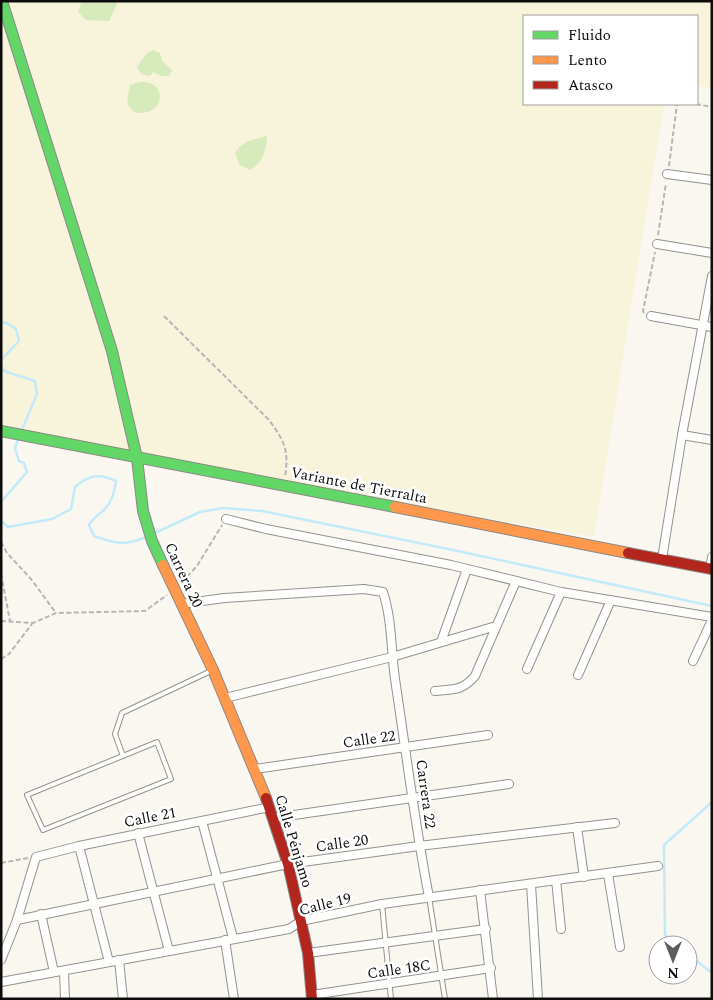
<svg xmlns="http://www.w3.org/2000/svg" width="713" height="1000" font-family="Spectral,serif">
	<style>
		.farmland { fill: #f8f3db }
		.forest { fill: #d7eabb }
		.lines { fill: none; stroke-linecap: round; stroke-linejoin: round }
		.stream { stroke: #c3eaf8; stroke-width: 2.5 }
		.lane-casing { stroke: #93928f; stroke-width: 6 }
		.street-casing { stroke: #93928f; stroke-width: 10 }
		.fast-casing { stroke: #8a8885; stroke-width: 12 }
		.slow-casing { stroke: #8a8885; stroke-width: 12 }
		.jam-casing { stroke: #8a8885; stroke-width: 12 }
		.path { stroke: #b7b6b5; stroke-width: 2; stroke-dasharray: 5 2.5; stroke-linecap: butt }
		.lane { stroke: #fefefd; stroke-width: 4 }
		.street { stroke: #fefefd; stroke-width: 8 }
		.fast { stroke: #63d668; stroke-width: 10 }
		.slow { stroke: #ff974d; stroke-width: 10 }
		.jam { stroke: #b3261e; stroke-width: 10 }
		.labels { text-anchor: middle; stroke-width: 5; stroke-linejoin: round; paint-order: stroke }
		.street-label { font-size: 15px; fill: #0c0c0c; stroke: #fff }
	</style>
	<rect width="100%" height="100%" fill="#faf7f0"/>
	<!-- farmland -->
	<path class="farmland" d="M1 1H712V88L697 85V16H524V104H664L594 537 279 482 124 449 1 426Z"/>
	<!-- forest -->
	<g class="forest">
		<path d="M83 1H114L117 4 109 21 86 20 78 12 81 3Z"/>
		<path d="M153 50 160 53 162 61 172 70 169 76H161L153 72 150 76 141 74 137 67 147 53Z"/>
		<path d="M140 82C144 82 148 82 152 84 165 91 161 108 148 112 144 113 139 113 136 113 123 104 128 99 130 85Z"/>
		<path d="M267 136C266 151 263 162 250 170L240 165 235 153C242 141 254 139 267 136Z"/>
	</g>
	<g class="lines">
		<!-- stream -->
		<g class="stream">
			<path d="M1 322 7 323 16 329 19 341 1 360"/>
			<path d="M1 365 4 371 35 381 37 394 21 432"/>
			<path d="M1 502 27 472 24 463 19 461 15 448 19 437"/>
			<path d="M1 521 8 527 52 519 71 509 75 487C89 475 99 473 116 481 114 493 112 502 103 511 97 516 93 518 89 525L94 536C116 544 127 546 148 536"/>
			<path d="M153 534 200 512 223 508 262 511 453 550 712 606"/>
			<path d="M677 945 665 935 664 845 712 802"/>
			<path d="M688 954 712 973"/>
		</g>
		<!-- lane casing -->
		<g class="lane-casing">
			<g id="lane">
				<path d="M157 742 171 779 43 830 27 795Z"/>
				<path d="M123 756 115 734 122 713 213 670"/>
				<path d="M429 897 445 999"/>
				<path d="M382 904 391 999"/>
			</g>
		</g>
		<!-- street casing -->
		<g class="street-casing">
			<g id="street">
				<path d="M667 174 712 180"/>
				<path d="M657 244 712 253"/>
				<path d="M651 316 712 327"/>
				<path d="M682 435 712 440"/>
				<path d="M226 519 266 529 451 565 561 592 712 617"/>
				<path d="M662 559 682 435 712 276"/>
				<path d="M710 569 712 557"/>
				<path d="M181 604 224 598 364 589 383 592C392 619 391 650 395 679 406 752 415 825 429 897"/>
				<path d="M441 642 467 569"/>
				<path d="M693 661 712 620"/>
				<path d="M527 669 561 592"/>
				<path d="M578 675 611 600"/>
				<path d="M435 691C454 689 462 691 475 676L516 581"/>
				<path d="M225 698 392 657 496 626"/>
				<path d="M255 769 488 735"/>
				<path d="M273 818 509 784"/>
				<path d="M202 821 233 938"/>
				<path d="M577 827 584 877"/>
				<path d="M138 833 169 951"/>
				<path d="M79 846 109 962"/>
				<path d="M608 874 620 947"/>
				<path d="M556 880 561 929"/>
				<path d="M531 884 538 999"/>
				<path d="M480 890 493 999"/>
				<path d="M41 914 54 972"/>
				<path d="M17 920 288 864 419 846 615 823"/>
				<path d="M225 940 234 999"/>
				<path d="M308 953 486 929"/>
				<path d="M1 960 17 920 36 857 79 846 270 807"/>
				<path d="M119 960 123 999"/>
				<path d="M64 971 65 999"/>
				<path d="M1 982 289 929 301 921 382 904 658 866"/>
				<path d="M312 995 491 968"/>
			</g>
		</g>
		<!-- fast casing -->
		<g class="fast-casing">
			<g id="fast">
				<path d="M2 1 112 351 137 458 143 511 152 541 163 565"/>
				<path d="M1 431 395 507"/>
			</g>
		</g>
		<!-- slow casing -->
		<g class="slow-casing">
			<g id="slow">
				<path d="M395 507 628 553"/>
				<path d="M163 565 213 670 266 798"/>
			</g>
		</g>
		<!-- jam casing -->
		<g class="jam-casing">
			<g id="jam">
				<path d="M628 553 712 569"/>
				<path d="M266 798 288 864 308 953 312 999"/>
			</g>
		</g>
		<!-- path -->
		<g class="path">
			<path d="M696 104 712 107"/>
			<path d="M669 166 677 104"/>
			<path d="M658 235 666 183"/>
			<path d="M644 313 643 311 655 252"/>
			<path d="M164 316 269 420C285 442 289 450 285 477"/>
			<path d="M1 542 7 553 31 579 56 613"/>
			<path d="M1 574 10 621"/>
			<path d="M182 582 197 566 222 525"/>
			<path d="M1 621 33 623 56 613 145 611 167 595"/>
			<path d="M1 659 9 654 32 624"/>
			<path d="M1 863 28 858"/>
		</g>
		<!-- lane -->
		<use href="#lane" class="lane"/>
		<!-- street -->
		<use href="#street" class="street"/>
		<!-- fast -->
		<use href="#fast" class="fast"/>
		<!-- slow -->
		<use href="#slow" class="slow"/>
		<!-- jam -->
		<use href="#jam" class="jam"/>
	</g>
	<g class="labels">
		<!-- street labels -->
		<g class="street-label">
			<text transform="translate(359 485) rotate(11)" y="5">Variante de Tierralta</text>
			<text transform="translate(184 575) rotate(65)" y="5">Carrera 20</text>
			<text transform="translate(369 739) rotate(-8)" y="5">Calle 22</text>
			<text transform="translate(426 794) rotate(82)" y="5">Carrera 22</text>
			<text transform="translate(150 817) rotate(-11)" y="5">Calle 21</text>
			<text transform="translate(294 841) rotate(73)" y="5">Calle Pénjamo</text>
			<text transform="translate(342 843) rotate(-8)" y="5">Calle 20</text>
			<text transform="translate(325 904) rotate(-14)" y="5">Calle 19</text>
			<text transform="translate(399 969) rotate(-8)" y="5">Calle 18C</text>
		</g>
	</g>
	<!-- border -->
	<rect width="713" height="1000" fill="none" stroke="#0c0c0c" stroke-width="5"/>
	<!-- legend -->
	<rect x="523" y="15" width="175" height="90" fill="#ffffff" stroke="#9e9e9e"/>
	<rect x="533" y="31" width="25" height="8" fill="#63d668" stroke="#9e9e9e"/>
	<text x="568" y="40" font-size="15" fill="#0c0c0c">Fluido</text>
	<rect x="533" y="56" width="25" height="8" fill="#ff974d" stroke="#9e9e9e"/>
	<text x="568" y="65" font-size="15" fill="#0c0c0c">Lento</text>
	<rect x="533" y="81" width="25" height="8" fill="#b3261e" stroke="#9e9e9e"/>
	<text x="568" y="90" font-size="15" fill="#0c0c0c">Atasco</text>
	<!-- north arrow -->
	<g transform="translate(673 960) rotate(180)"><circle r="24" fill="#ffffff" stroke="#9e9e9e"/>
	<path d="M0-4L9 19L0 12L-9 19Z" fill="#5f5e5c"/>
	<text y="-8" font-size="14" font-weight="bold" text-anchor="middle" fill="#0c0c0c">N</text>
	</g>
</svg>
